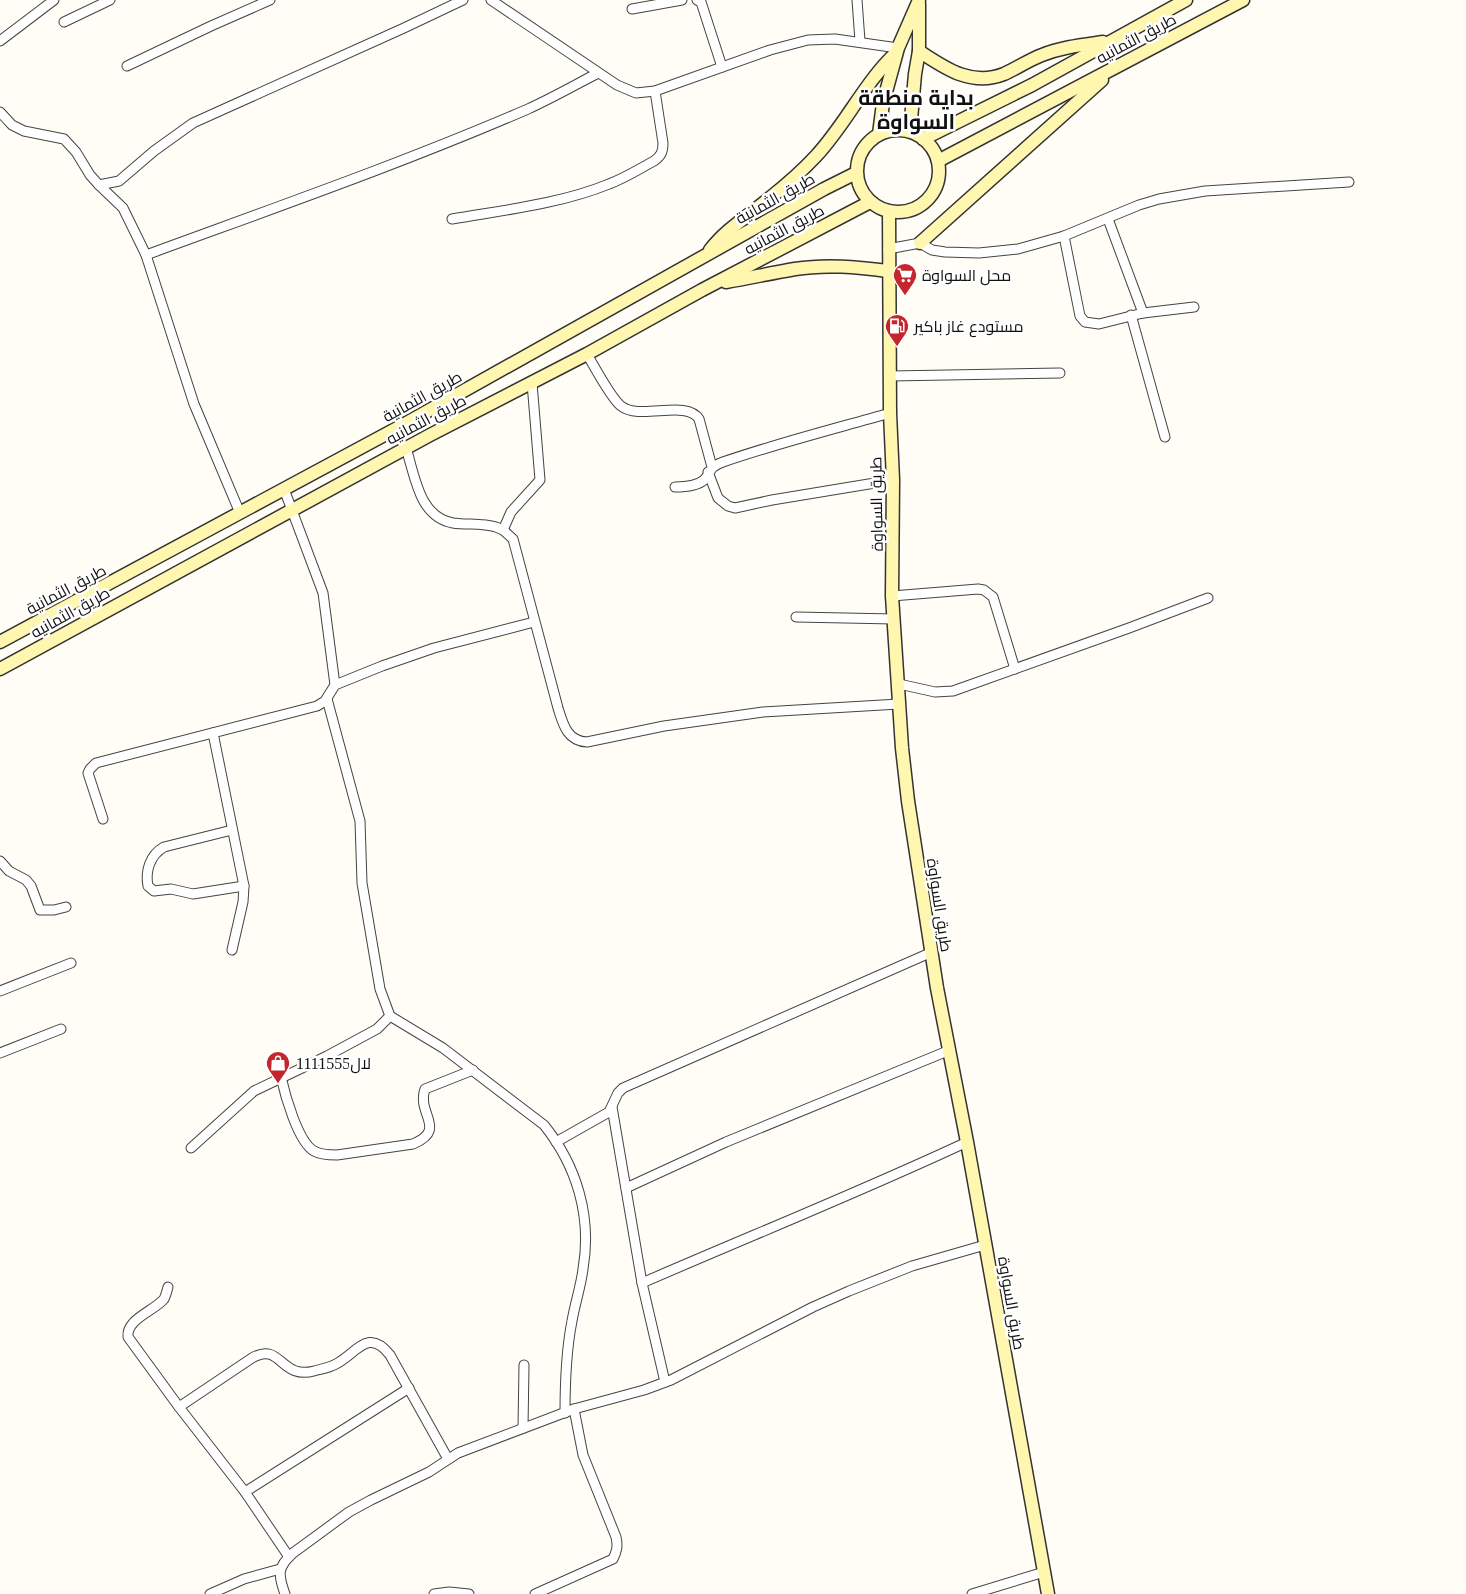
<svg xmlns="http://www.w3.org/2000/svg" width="1466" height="1594" font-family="'Times New Roman',Cairo,serif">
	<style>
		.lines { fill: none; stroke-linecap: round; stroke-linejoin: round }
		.street-casing { stroke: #444; stroke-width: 11 }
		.secondary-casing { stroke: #333; stroke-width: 15 }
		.street { stroke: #fff; stroke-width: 9 }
		.secondary { stroke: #fff6b0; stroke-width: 12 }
		.labels { text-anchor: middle; stroke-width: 5; stroke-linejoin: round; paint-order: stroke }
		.street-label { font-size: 16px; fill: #111; stroke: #fff }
		.poi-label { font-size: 16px; fill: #111; stroke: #fff; text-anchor: start }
		.district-label { font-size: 21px; font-weight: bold; fill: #111; stroke: #fff }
	</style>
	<rect width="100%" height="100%" fill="#fffdf5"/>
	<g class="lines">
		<!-- street casing -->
		<g class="street-casing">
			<g id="street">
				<path d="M491 0 617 85 636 93 655 91 770 50 808 40 835 39 898 48"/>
				<path d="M697 0 701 2 722 67"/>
				<path d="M857 0 860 41"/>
				<path d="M632 9 682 0"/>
				<path d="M64 22 110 0"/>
				<path d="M0 41 54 0"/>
				<path d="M127 66 211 26 270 0"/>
				<path d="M0 112 12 125 24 131 64 139 76 152 90 175 99 185 119 181 154 151 193 123 404 28 463 0"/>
				<path d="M99 185 123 208 146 255 194 404 240 513"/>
				<path d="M452 219C504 210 560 204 609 184 625 178 639 169 654 161 661 156 663 152 663 143L655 91"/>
				<path d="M1108 219 1143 313"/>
				<path d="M1064 236 1080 316 1085 322 1099 324 1143 313 1194 307"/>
				<path d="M888 249 920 243 932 250 945 252 979 253 1018 249 1064 236 1139 205 1159 199 1205 191 1349 182"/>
				<path d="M146 255C274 208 403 163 528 109 552 98 575 85 598 73"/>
				<path d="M1131 315 1165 437"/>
				<path d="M587 354C594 366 611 398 621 406 640 421 686 399 699 419L712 467"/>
				<path d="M890 376 1060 373"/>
				<path d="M406 448C415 476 419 517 453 523 467 525 482 523 496 527L503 530 513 539 558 708C563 724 567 741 587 742L664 726 763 712 899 704"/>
				<path d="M708 472 718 498 728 506 735 508 772 500 893 480"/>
				<path d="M675 487C683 487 697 486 704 480 713 471 707 468 723 462 778 443 834 429 890 413"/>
				<path d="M284 489 323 593 335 685"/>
				<path d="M503 530 511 512 540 480 532 383"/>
				<path d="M892 596 978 589 984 590 993 597 1015 669"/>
				<path d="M796 617 894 619"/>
				<path d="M899 684 935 692 953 691 1129 628 1208 598"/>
				<path d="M327 699 360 821 362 883 380 989 390 1016 443 1048 544 1125C577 1166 592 1217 583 1269 581 1286 575 1303 572 1321 566 1351 565 1382 565 1413"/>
				<path d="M213 733 244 886 243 902 232 950"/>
				<path d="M103 819 88 773 90 769 96 763 317 706 325 701 335 685 382 666 434 648 534 622"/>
				<path d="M232 830 164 847C150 855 145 871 148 886L154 891 171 889 193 894 244 886"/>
				<path d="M0 861 9 871 26 880 31 886 40 910H54L66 907"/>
				<path d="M0 991 71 963"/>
				<path d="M0 1053 61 1029"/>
				<path d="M281 1077C285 1095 298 1142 314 1151 321 1155 330 1155 337 1155L413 1144C448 1129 416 1114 425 1089L473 1070"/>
				<path d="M612 1107 642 1283 665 1382"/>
				<path d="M556 1142 609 1112 618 1093 623 1088 932 952"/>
				<path d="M191 1148 254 1091 327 1056 364 1036 377 1029 390 1016"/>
				<path d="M626 1188 726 1142 950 1050"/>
				<path d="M642 1283C750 1236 860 1192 967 1142"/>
				<path d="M168 1287C167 1291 166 1295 164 1299 154 1311 126 1319 128 1337L179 1407"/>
				<path d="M523 1428 524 1365"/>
				<path d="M245 1492 409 1388"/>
				<path d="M289 1557 245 1492 179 1407 252 1358C281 1341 280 1380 314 1371 321 1369 329 1368 336 1364 357 1353 368 1327 390 1355L448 1459"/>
				<path d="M210 1594 244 1579 280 1569"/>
				<path d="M285 1594C278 1575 277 1567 293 1553L349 1512 371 1500 429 1472 458 1453 574 1409 644 1390 671 1380 813 1307 849 1291 912 1266 985 1245"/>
				<path d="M434 1594 449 1592 469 1594"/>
				<path d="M535 1594 613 1559C617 1551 618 1546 616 1537L583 1455 574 1409"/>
				<path d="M972 1594 1044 1572"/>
			</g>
		</g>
		<!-- secondary casing -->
		<g class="secondary-casing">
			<g id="secondary">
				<path d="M919 51C945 68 971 87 1004 74 1017 68 1029 60 1042 55 1062 47 1082 45 1103 42"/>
				<circle cx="898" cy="171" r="41"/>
				<path d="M910 131 915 74 919 51V4"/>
				<path d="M879 134 883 103 898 48 919 0"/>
				<path d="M923 139 1032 85 1186 0"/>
				<path d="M938 161 1243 0"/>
				<path d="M889 211 890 413 893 480 892 596 902 748 908 801 937 988 967 1142 1048 1594"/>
				<path d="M920 243 1102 80"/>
				<path d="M710 250C727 228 750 215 771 197 786 185 803 170 816 156 846 124 864 83 896 53"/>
				<path d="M726 282C749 278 772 273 795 269 826 264 857 267 888 271"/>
				<path d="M0 642 401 426 824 189 856 173"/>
				<path d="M0 669 430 435 587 354 702 290 870 202"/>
			</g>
		</g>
		<!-- street -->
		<use href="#street" class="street"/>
		<!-- secondary -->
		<use href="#secondary" class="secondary"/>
	</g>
	<!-- icons -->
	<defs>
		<g id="supermarket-pin" transform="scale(1.25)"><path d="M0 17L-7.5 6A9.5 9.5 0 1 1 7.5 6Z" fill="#c4262e" stroke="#fff"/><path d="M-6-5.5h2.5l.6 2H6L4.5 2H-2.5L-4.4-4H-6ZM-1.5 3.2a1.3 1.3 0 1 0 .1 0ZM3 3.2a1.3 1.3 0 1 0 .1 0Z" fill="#fff"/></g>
		<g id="fuel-pin" transform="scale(1.25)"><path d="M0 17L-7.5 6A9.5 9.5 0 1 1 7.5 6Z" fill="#c4262e" stroke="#fff"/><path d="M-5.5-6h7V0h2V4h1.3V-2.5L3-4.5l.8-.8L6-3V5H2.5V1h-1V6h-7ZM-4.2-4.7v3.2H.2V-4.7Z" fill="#fff"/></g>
		<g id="shop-pin" transform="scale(1.25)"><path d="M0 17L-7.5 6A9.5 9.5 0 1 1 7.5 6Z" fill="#c4262e" stroke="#fff"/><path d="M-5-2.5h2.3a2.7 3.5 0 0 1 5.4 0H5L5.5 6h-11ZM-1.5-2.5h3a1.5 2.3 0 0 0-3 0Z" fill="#fff"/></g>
	</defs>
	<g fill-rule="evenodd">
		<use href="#supermarket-pin" x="905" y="275"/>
		<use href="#fuel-pin" x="897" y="326"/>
		<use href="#shop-pin" x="278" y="1063"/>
	</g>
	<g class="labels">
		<!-- street labels -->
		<g class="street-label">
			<text transform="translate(1136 38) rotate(-28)" y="6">طريق الثمانيه</text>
			<text transform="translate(775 198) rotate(-29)" y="6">طريق الثمانية</text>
			<text transform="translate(784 229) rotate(-28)" y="6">طريق الثمانيه</text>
			<text transform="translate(422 396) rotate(-29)" y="6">طريق الثمانية</text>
			<text transform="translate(426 419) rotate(-28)" y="6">طريق الثمانيه</text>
			<text transform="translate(876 504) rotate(-91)" y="6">طريق السواوة</text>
			<text transform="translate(66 589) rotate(-28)" y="6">طريق الثمانية</text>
			<text transform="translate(70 612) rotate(-29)" y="6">طريق الثمانيه</text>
			<text transform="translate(940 905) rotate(81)" y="6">طريق السواوة</text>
			<text transform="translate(1012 1303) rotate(80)" y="6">طريق السواوة</text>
		</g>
		<!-- poi labels -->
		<g class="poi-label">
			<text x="922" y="281">محل السواوة</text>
			<text x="914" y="332">مستودع غاز باكير</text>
			<text x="296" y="1069">1111555لال</text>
		</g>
		<!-- district labels -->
		<g class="district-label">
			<text x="916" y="105">بداية منطقة<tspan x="916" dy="24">السواوة</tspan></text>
		</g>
	</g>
</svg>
